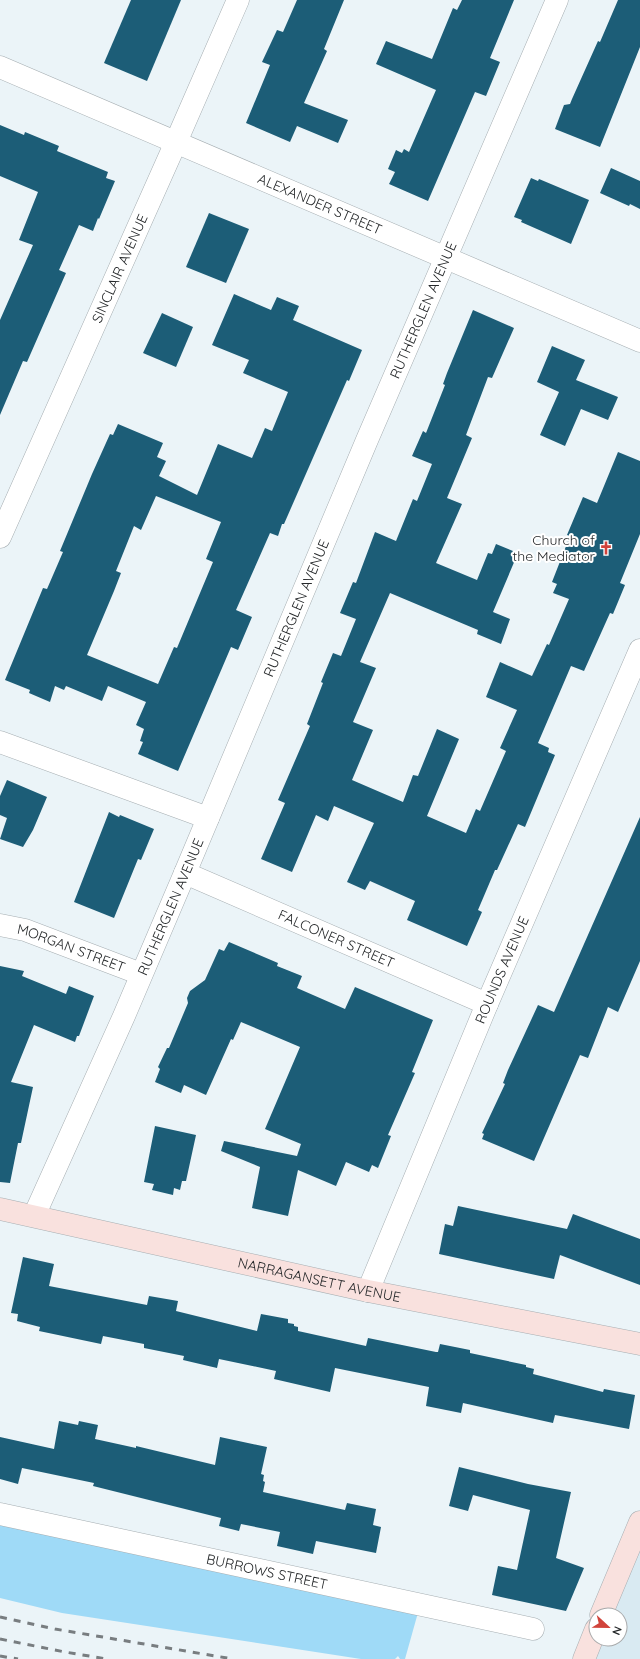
<svg xmlns="http://www.w3.org/2000/svg" width="640" height="1659" font-family="Quicksand,sans-serif">
	<style>
		.built { fill: #d9eaf2 }
		.green { fill: #9fdaf7 }
		.building { fill: #1c5d77; fill-rule: evenodd }
		.lines { fill: none; stroke-linecap: round; stroke-linejoin: round }
		.street-casing { stroke: #a6aeb2; stroke-width: 23 }
		.secondary-casing { stroke: #a6aeb2; stroke-width: 23 }
		.street { stroke: #fff; stroke-width: 22 }
		.secondary { stroke: #f9e1de; stroke-width: 22 }
		.rail { stroke: #787d80; stroke-width: 3; stroke-dasharray: 7 7; stroke-linecap: butt }
		.labels { text-anchor: middle; stroke-width: 4; stroke-linejoin: round; paint-order: stroke }
		.street-label { font-size: 14px; fill: #25282a; stroke: #fff }
		.poi-label { font-size: 14px; fill: #25282a; stroke: #fff; text-anchor: end }
	</style>
	<rect width="100%" height="100%" fill="#ebf4f8"/>
	<!-- built -->
	<path class="built" d="M640 1537V1659H587L596 1639H620V1615H606Z"/>
	<!-- green -->
	<path class="green" d="M0 1517 419 1609 405 1659H400L398 1656 395 1659H361L62 1613 0 1598Z"/>
	<!-- building -->
	<g class="building">
		<path d="M131 0H181L147 81 104 63Z"/>
		<path d="M297 0H344L324 49 327 51 304 103 348 120 338 143 297 126 290 142 246 123 270 65 262 62 277 30 283 32Z"/>
		<path d="M462 0H514L490 58 500 62 486 96 475 92 428 201 389 184 395 172 388 169 396 150 402 153 404 149 409 152 436 90 376 64 386 41 432 59 453 8 457 10Z"/>
		<path d="M618 0H640V47L600 147 555 129 564 105 570 104 572 99 598 41 600 42Z"/>
		<path d="M0 125 24 135 25 132 59 146 57 151 108 172 106 178 115 181 99 219 98 218 93 231 79 225 59 270 66 273 27 362 23 361 0 415V320L33 245 19 240 38 192 0 176Z"/>
		<path d="M611 168 640 181V209L630 204 629 206 600 193Z"/>
		<path d="M531 178 538 181 539 179 589 200 571 244 521 222 522 220 514 217Z"/>
		<path d="M209 213 249 229 226 283 186 267Z"/>
		<path d="M234 294 271 310 277 297 299 306 293 320 362 350 349 381 347 380 284 524H282L278 536 270 533 236 610 252 617 238 650 231 647 178 771 138 754 143 742 140 741 144 729 136 725 146 702 108 686 102 701 66 686 64 690 55 686 50 702 29 693 30 690 5 680 43 588 47 589 63 552 60 551 92 474 110 434 113 435 118 424 163 443 157 457 166 461 159 476 197 495 218 444 252 458 265 428 272 431 288 392 243 373 249 360 212 345ZM156 496 221 522 206 559 213 562 177 648 174 647 158 684 87 655 114 591 121 573 116 571 134 526 141 530Z"/>
		<path d="M473 310 514 328 492 378 488 377 466 435 472 438 447 498 462 504 436 563 477 580 488 553 492 554 496 544 518 553 493 612 510 619 501 644 477 634 478 630 390 593 360 662 376 668 353 722 373 730 352 780 403 802 413 775 418 776 437 729 459 739 427 816 466 833 476 809 480 811 506 751 500 748 517 710 486 697 500 662 532 676 547 644 549 645 569 599 553 593 557 584 552 582 570 536 567 535 583 497 597 503 618 452 640 461V534L620 583 625 585 613 614 610 613 584 671 571 666 538 743 549 748 548 752 555 755 525 827 518 824 497 870H495L478 910 482 912 467 946 407 920 415 901 370 881 365 890 347 882 374 823 334 806 328 821 316 815 292 872 261 859 285 803 278 800 310 726 307 724 323 683 321 682 333 653 341 656 356 619 340 613 353 582 356 583 375 532 396 541 413 499 417 501 432 464 412 456 423 431 426 433 445 385 443 384 447 373Z"/>
		<path d="M162 313 193 327 176 367 143 353Z"/>
		<path d="M552 346 585 360 576 380 618 397 608 420 581 409 565 446 540 435 559 392 537 382Z"/>
		<path d="M7 780 47 797 33 830 23 847 0 839 7 818 0 815V796Z"/>
		<path d="M109 812 119 817 120 815 154 829 141 860 138 859 114 918 74 902Z"/>
		<path d="M640 817V961L618 1012 608 1007 588 1058 580 1055 534 1161 482 1139 484 1134 482 1133 505 1084 503 1083 508 1070 538 1005 554 1012Z"/>
		<path d="M229 942 278 963 277 966 302 976 297 988 345 1009 355 987 433 1020 412 1072 415 1073 388 1135 391 1136 378 1168 372 1165 369 1172 346 1162 336 1186 298 1170 288 1216 252 1208 260 1167 221 1151 224 1141 297 1156 301 1144 265 1129 300 1047 241 1022 233 1040 231 1039 206 1095 184 1085 181 1093 155 1082 160 1069 158 1067 167 1048H169L188 1003 187 998 190 991 205 980 219 949 224 951Z"/>
		<path d="M0 966 24 971 22 976 66 994 69 986 94 996 79 1036H77L75 1042 34 1025 11 1082 33 1087 21 1143H18L10 1183 0 1182Z"/>
		<path d="M155 1126 196 1135 186 1181H182L180 1190 174 1188 173 1195 152 1190 154 1184 144 1182Z"/>
		<path d="M458 1206 567 1229 573 1214 640 1239V1285L560 1255 554 1279 439 1254 445 1224 453 1226Z"/>
		<path d="M23 1257 54 1264 49 1286 147 1305 149 1296 178 1301 176 1311 257 1331 261 1314 288 1319V1323L294 1324V1326L298 1327V1331L366 1346 368 1338 436 1352H438L440 1344 470 1350V1353L526 1365V1367L534 1369 533 1374 603 1392 604 1389 635 1395 629 1429 555 1415 553 1423 463 1403 461 1413 426 1406 429 1387 335 1368 330 1392 274 1379 276 1371 219 1359 217 1368 183 1360 184 1356 144 1348V1344L103 1336 101 1344 39 1331 40 1327 17 1321 18 1314 11 1313Z"/>
		<path d="M59 1421 78 1425 79 1421 98 1425 95 1439 136 1448V1446L215 1465 220 1437 267 1447 261 1474 264 1475 263 1481 265 1482 263 1492 345 1510 347 1503 376 1509 373 1525 381 1527 376 1553 316 1541 313 1554 277 1546 280 1532 241 1524 239 1531 219 1526 221 1518 93 1486 94 1483 22 1468 18 1484 0 1479V1437L54 1449Z"/>
		<path d="M459 1467 528 1484 571 1492 556 1558 584 1568 566 1611 492 1595 498 1566 517 1570 530 1510 473 1495 468 1511 449 1506Z"/>
	</g>
	<g class="lines">
		<!-- street casing -->
		<g class="street-casing">
			<g id="street">
				<path id="s1" d="M0 67 640 341"/>
				<path id="s2" d="M0 537 176 142 238 0"/>
				<path d="M0 742 208 818"/>
				<path id="s3" d="M185 873 487 1004"/>
				<path id="s4" d="M0 925 25 930 141 974"/>
				<path id="s5" d="M34 1216 124 1016 185 873 367 440 557 0"/>
				<path id="s6" d="M368 1291 487 1004 640 650"/>
				<path id="s7" d="M0 1514 533 1629"/>
			</g>
		</g>
		<!-- secondary casing -->
		<g class="secondary-casing">
			<g id="secondary">
				<path id="s8" d="M0 1209 368 1291 640 1344"/>
				<path d="M601 1615 640 1522"/>
				<path d="M584 1659 596 1629"/>
			</g>
		</g>
		<!-- street -->
		<use href="#street" class="street"/>
		<!-- secondary -->
		<use href="#secondary" class="secondary"/>
		<!-- rail -->
		<g class="rail">
			<path d="M0 1617 55 1629 233 1659"/>
			<path d="M0 1639 65 1652 107 1659"/>
			<path d="M0 1656 18 1659"/>
		</g>
	</g>
	<!-- icons -->
	<defs>
		<g id="church-bare" transform="scale(1.08)"><path d="M-1.2-6h2.4v3.5h3.3v2.4h-3.3V6h-2.4V-.1h-3.3v-2.4h3.3Z" fill="#d1433b" stroke="#fff" stroke-width="2.5" paint-order="stroke"/></g>
	</defs>
	<g fill-rule="evenodd">
		<use href="#church-bare" x="606" y="548"/>
	</g>
	<g class="labels">
		<!-- street labels -->
		<g class="street-label">
			<text dy="5" stroke="none"><textPath href="#s1" startOffset="348">ALEXANDER STREET</textPath></text>
			<text dy="5" stroke="none"><textPath href="#s2" startOffset="294">SINCLAIR AVENUE</textPath></text>
			<text dy="5" stroke="none"><textPath href="#s5" startOffset="986">RUTHERGLEN AVENUE</textPath></text>
			<text dy="5" stroke="none"><textPath href="#s5" startOffset="662">RUTHERGLEN AVENUE</textPath></text>
			<text dy="5" stroke="none"><textPath href="#s5" startOffset="338">RUTHERGLEN AVENUE</textPath></text>
			<text dy="5" stroke="none"><textPath href="#s3" startOffset="165">FALCONER STREET</textPath></text>
			<text dy="5" stroke="none"><textPath href="#s4" startOffset="75">MORGAN STREET</textPath></text>
			<text dy="5" stroke="none"><textPath href="#s6" startOffset="348">ROUNDS AVENUE</textPath></text>
			<text dy="5" stroke="none"><textPath href="#s8" startOffset="327">NARRAGANSETT AVENUE</textPath></text>
			<text dy="5" stroke="none"><textPath href="#s7" startOffset="273">BURROWS STREET</textPath></text>
		</g>
		<!-- poi labels -->
		<g class="poi-label">
			<text x="595" y="545">Church of<tspan x="595" dy="16">the Mediator</tspan></text>
		</g>
	</g>
	<!-- north arrow -->
	<g transform="translate(608 1627) rotate(112)"><circle r="19" fill="#ffffff" stroke="#a8a9aa"/>
	<path d="M0-3L7 15L0 10L-7 15Z" fill="#d1433b"/>
	<text y="-6" font-size="11" font-weight="bold" text-anchor="middle" fill="#25282a">N</text>
	</g>
</svg>
